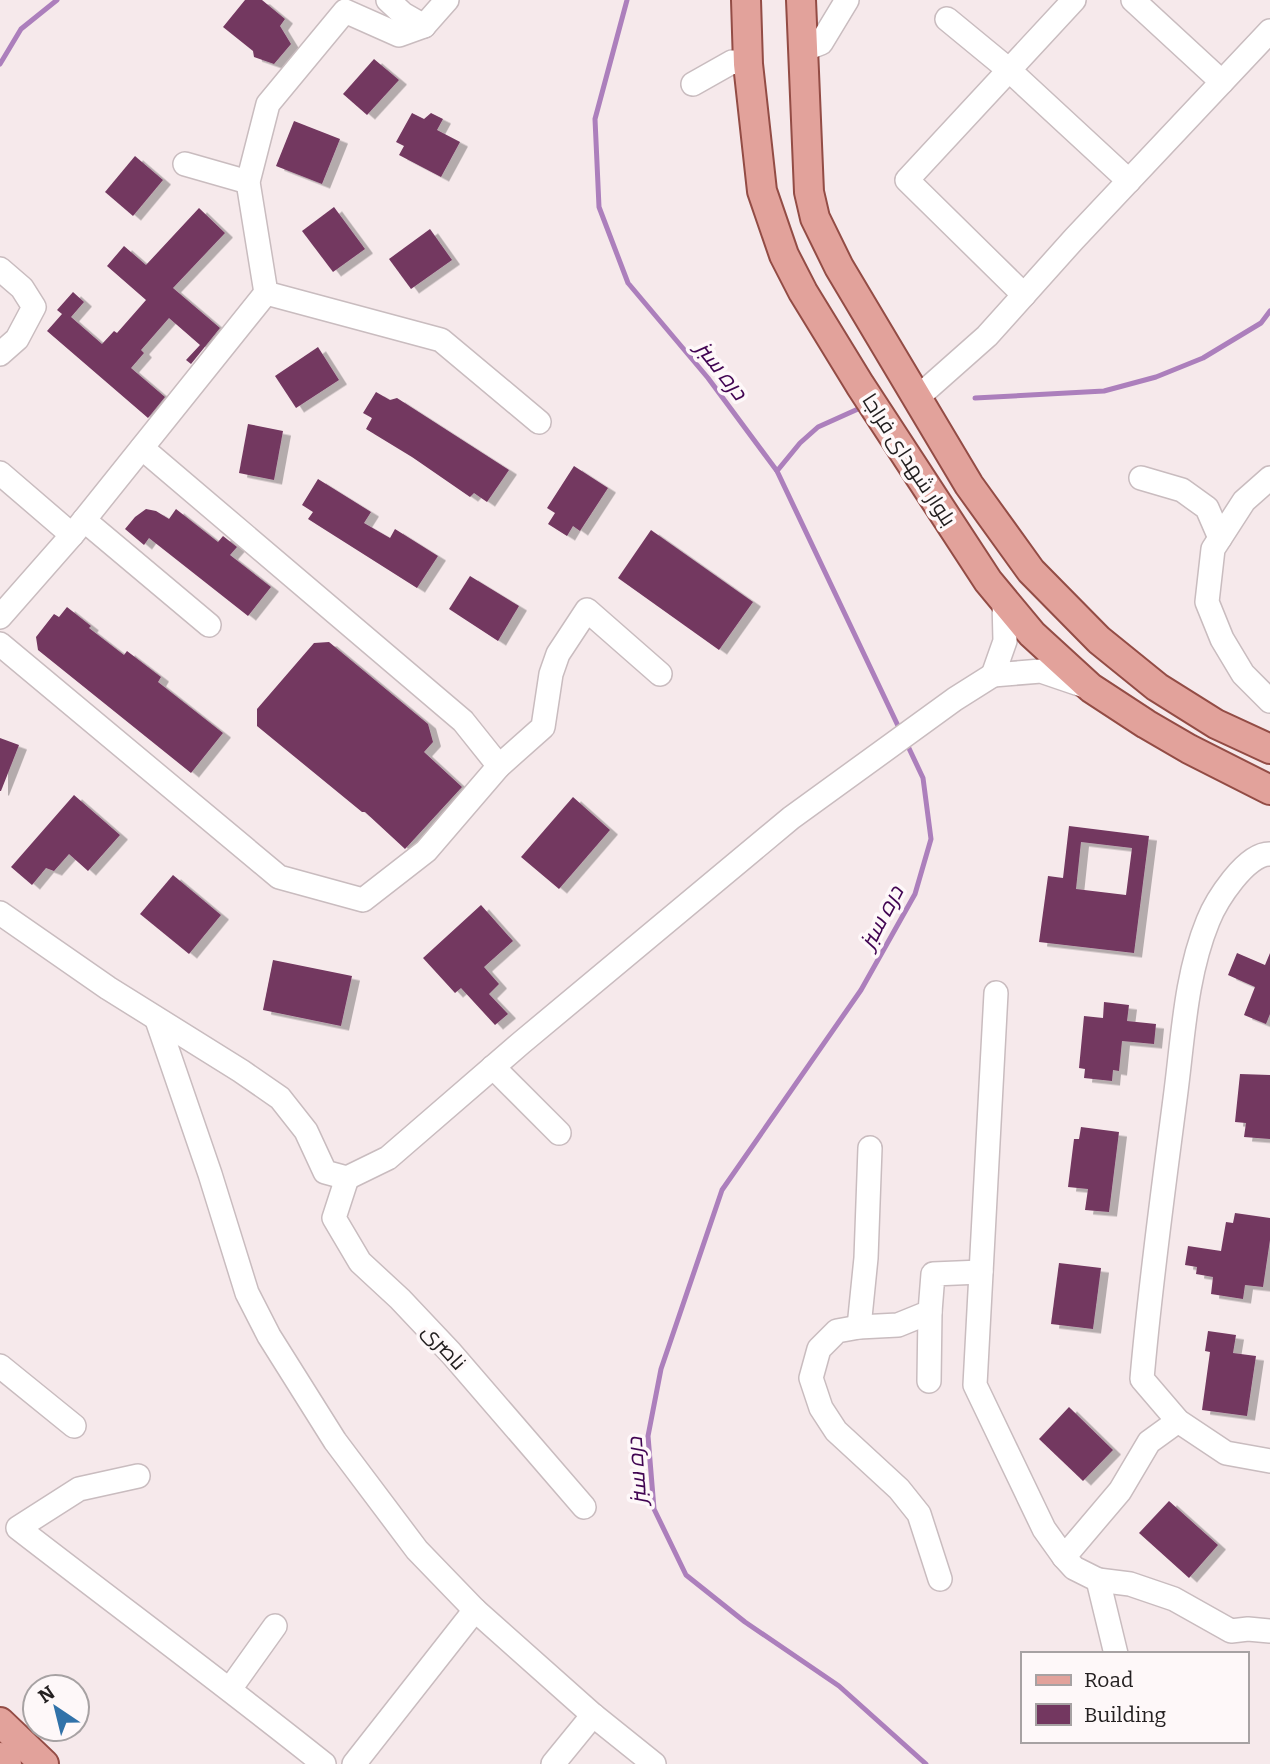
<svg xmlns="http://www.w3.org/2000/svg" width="1270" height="1764" font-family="Bitter,Cairo,serif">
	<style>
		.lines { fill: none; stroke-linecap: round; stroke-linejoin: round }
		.stream { stroke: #ac7fbc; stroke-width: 5 }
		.building { fill: #733760; fill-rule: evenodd; filter: url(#shadow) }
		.minor-casing { stroke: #c9bcbf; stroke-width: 26 }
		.major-casing { stroke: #934c45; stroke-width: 32 }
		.minor { stroke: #fff; stroke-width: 23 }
		.major { stroke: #e2a29b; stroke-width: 28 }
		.labels { text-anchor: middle; stroke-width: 7; stroke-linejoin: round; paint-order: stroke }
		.street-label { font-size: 21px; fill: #242021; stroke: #fef8f9 }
		.water-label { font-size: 23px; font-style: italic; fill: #410452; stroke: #fef8f9 }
	</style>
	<defs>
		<filter id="shadow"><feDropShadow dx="8" dy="4.5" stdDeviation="0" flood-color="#0004"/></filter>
	</defs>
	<rect width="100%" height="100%" fill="#f6e9eb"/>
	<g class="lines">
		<!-- stream -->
		<g class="stream">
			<path d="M627 0 595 119 599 207 628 283 708 378 777 471 900 730"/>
			<path d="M0 64 21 29 57 0"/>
			<path d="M975 398 1104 391 1156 377 1203 358 1261 323 1270 311"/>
			<path d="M777 471 800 443 818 427 858 409"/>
			<path d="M906 742 923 778 931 839 915 894 861 990 722 1190 661 1369 648 1436 654 1509 686 1575 745 1622 839 1686 926 1764"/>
		</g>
	</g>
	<!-- building -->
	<g class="building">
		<path d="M245 0H262L285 19 280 26 291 44 274 64 254 57 253 51 223 27Z"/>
		<path d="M374 59 399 80 367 115 343 94Z"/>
		<path d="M412 113 424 119 431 113 443 119 437 130 460 142 441 177 399 155 404 146 396 142Z"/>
		<path d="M294 121 340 139 322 184 276 166Z"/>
		<path d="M135 156 163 180 133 216 105 192Z"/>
		<path d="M334 207 365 249 333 272 302 231Z"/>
		<path d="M199 208 225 233 173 288 220 328 191 364 186 360 200 345 169 318 141 350 144 353 131 368 165 397 148 418 47 331 62 314 57 310 73 292 84 302 71 317 102 344 114 331 117 333 146 300 107 266 124 246 146 265Z"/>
		<path d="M430 229 452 260 411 289 389 259Z"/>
		<path d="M318 347 339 380 296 408 275 376Z"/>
		<path d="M376 392 390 400 397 398 509 470 487 502 474 493 470 497 412 457 366 429 372 418 363 413Z"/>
		<path d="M248 424 283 431 274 480 239 473Z"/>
		<path d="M574 466 608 488 580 531 573 526 567 536 548 524 555 513 547 508Z"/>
		<path d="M318 479 371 512 364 523 390 538 395 529 438 556 417 588 308 519 313 512 302 505Z"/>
		<path d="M146 509 156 511 169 519 176 509 218 542 223 536 237 547 230 555 271 587 248 616 149 538 144 545 125 529 135 517Z"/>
		<path d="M651 530 753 602 719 650 618 578Z"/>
		<path d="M470 576 519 606 498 641 449 609Z"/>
		<path d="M67 607 91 626 89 628 124 655 127 651 161 677 158 682 223 733 191 773 38 650 36 637 54 614 59 617Z"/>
		<path d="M329 642 428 724 433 742 424 752 462 787 405 849 365 812H362L257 726V709L314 643Z"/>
		<path d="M0 738 19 745 1 791H0Z"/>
		<path d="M74 795 120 835 88 871 69 854 54 871 46 868 32 885 11 867Z"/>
		<path d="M573 797 610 830 559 889 521 857Z"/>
		<path d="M1069 826 1149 836 1134 953 1039 942 1048 876 1063 878ZM1081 842 1132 848 1126 895 1076 889Z"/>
		<path d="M173 875 221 915 189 954 140 914Z"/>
		<path d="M481 905 513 941 484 967 499 984 489 994 508 1014 495 1025 461 988 455 993 423 958Z"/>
		<path d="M1237 953 1265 965 1270 953V1014L1266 1024 1244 1015 1255 987 1228 975Z"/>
		<path d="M273 960 352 976 341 1026 263 1010Z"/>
		<path d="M1104 1002 1129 1005 1127 1021 1156 1024 1154 1044 1122 1041 1119 1071 1113 1070 1112 1081 1084 1078 1085 1069 1079 1068 1084 1016 1103 1018Z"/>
		<path d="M1240 1074 1270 1075V1139L1244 1137 1246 1123 1235 1122Z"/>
		<path d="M1081 1127 1119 1132 1109 1212 1085 1210 1088 1189 1068 1187 1074 1139H1079Z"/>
		<path d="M1235 1213 1270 1218V1240L1263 1287 1245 1285 1243 1299 1211 1294 1213 1277 1196 1274 1197 1267 1185 1265 1188 1246 1221 1251 1226 1222 1233 1223Z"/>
		<path d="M1059 1263 1101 1268 1093 1329 1051 1324Z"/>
		<path d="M1208 1331 1236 1335 1233 1353 1256 1356 1247 1416 1202 1410 1210 1352 1205 1351Z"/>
		<path d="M1069 1407 1113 1450 1083 1481 1039 1439Z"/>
		<path d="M1169 1501 1218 1545 1189 1578 1139 1533Z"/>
	</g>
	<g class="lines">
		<!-- minor casing -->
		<g class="minor-casing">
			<g id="minor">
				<path d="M388 0 403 14 424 26"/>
				<path d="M447 0 424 26 399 35 345 11 268 104 248 182 266 293 441 340 539 422"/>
				<path d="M1133 0 1222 82"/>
				<path d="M947 19 1009 70 1129 181"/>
				<path d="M803 50 821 43 847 0"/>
				<path d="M693 84 732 62 748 64"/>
				<path d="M185 164 248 182"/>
				<path d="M0 269 22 288 34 307 17 339 0 354"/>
				<path d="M1024 295 907 180 1074 0"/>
				<path d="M917 398 987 336 1074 239 1270 31"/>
				<path d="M142 448 463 721 499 766"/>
				<path d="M0 473 72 535"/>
				<path d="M1141 478 1182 490 1207 508 1220 538"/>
				<path d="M1270 478 1244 501 1213 549 1207 602 1222 639 1243 674 1270 701"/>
				<path d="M84 520 209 625"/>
				<path d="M1004 600 1005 641 993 675 1041 671 1088 687"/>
				<path d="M0 617 72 535 266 293"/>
				<path d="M0 644 279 877 363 900 426 851 499 766 543 727 551 674 558 654 587 610 660 674"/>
				<path d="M1270 854C1246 853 1216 901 1208 921 1185 977 1183 1040 1175 1099 1163 1192 1150 1285 1142 1379L1178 1421 1226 1453 1270 1461"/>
				<path d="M0 913 108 988 241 1071 280 1098 306 1131 325 1172 347 1178 388 1158 521 1043 791 818 955 699 993 675"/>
				<path d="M996 993 975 1385 1044 1529 1064 1557 1120 1491 1149 1442 1178 1421"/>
				<path d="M157 1020 210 1174 247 1293 269 1336 335 1441 417 1550 475 1610 593 1715 654 1764"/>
				<path d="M493 1067 559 1133"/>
				<path d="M347 1178 334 1218 360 1262 400 1299 451 1353 584 1507"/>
				<path d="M859 1327 866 1258 870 1148"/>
				<path d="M0 1366 74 1426"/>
				<path d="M929 1381 930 1312"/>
				<path d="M138 1476 79 1489 18 1528C120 1607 224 1684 324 1764"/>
				<path d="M1064 1557 1074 1568 1098 1580 1116 1654"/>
				<path d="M940 1579 919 1514 899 1489 836 1431 821 1408 811 1378 819 1349 837 1331 859 1327 898 1325 930 1312 933 1274 981 1272"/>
				<path d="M1098 1580 1130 1584 1174 1599 1231 1631 1248 1629 1270 1631"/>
				<path d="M230 1689 275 1626"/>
				<path d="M354 1764 475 1610"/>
				<path d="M553 1764 593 1715"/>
			</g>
		</g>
		<!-- major casing -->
		<g class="major-casing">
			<g id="major">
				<path d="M746 0 748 64 762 191 784 255 803 292 860 385 988 581 1032 634 1091 688 1146 724 1189 749 1270 790"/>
				<path d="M801 0 809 192 815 218 839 267 969 485 1031 571 1099 640 1157 687 1216 724 1270 749"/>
				<path d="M0 1722 44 1764"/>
				<path d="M0 1757 7 1764"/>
			</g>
		</g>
		<!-- minor -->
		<use href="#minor" class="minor"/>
		<!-- major -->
		<use href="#major" class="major"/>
	</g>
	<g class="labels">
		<!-- street labels -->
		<g class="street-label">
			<text transform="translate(909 460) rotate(57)" y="7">بلوار شهدای فراجا</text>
			<text transform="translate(444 1347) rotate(48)" y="7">ناصری</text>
		</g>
		<!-- water labels -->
		<g class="water-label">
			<text transform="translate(722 370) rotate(52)" y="8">دره سبز</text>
			<text transform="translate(881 917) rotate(-62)" y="8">دره سبز</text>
			<text transform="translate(636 1471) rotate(-94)" y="8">دره سبز</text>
		</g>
	</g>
	<!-- legend -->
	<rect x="1021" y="1652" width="228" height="91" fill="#fef8f9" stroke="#a7a2a3" stroke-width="2"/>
	<rect x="1036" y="1675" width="35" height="10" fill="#e2a29b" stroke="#a7a2a3" stroke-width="2"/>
	<text x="1084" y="1687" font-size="21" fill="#242021">Road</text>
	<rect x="1036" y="1704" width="35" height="21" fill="#733760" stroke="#a7a2a3" stroke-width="2"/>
	<text x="1084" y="1722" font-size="21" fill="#242021">Building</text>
	<!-- north arrow -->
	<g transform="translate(56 1708) rotate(325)"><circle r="33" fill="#fef8f9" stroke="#a7a2a3" stroke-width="2"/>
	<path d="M0-5L12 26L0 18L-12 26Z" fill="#3172a9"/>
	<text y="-10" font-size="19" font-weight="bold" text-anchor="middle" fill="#242021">N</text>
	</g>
</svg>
